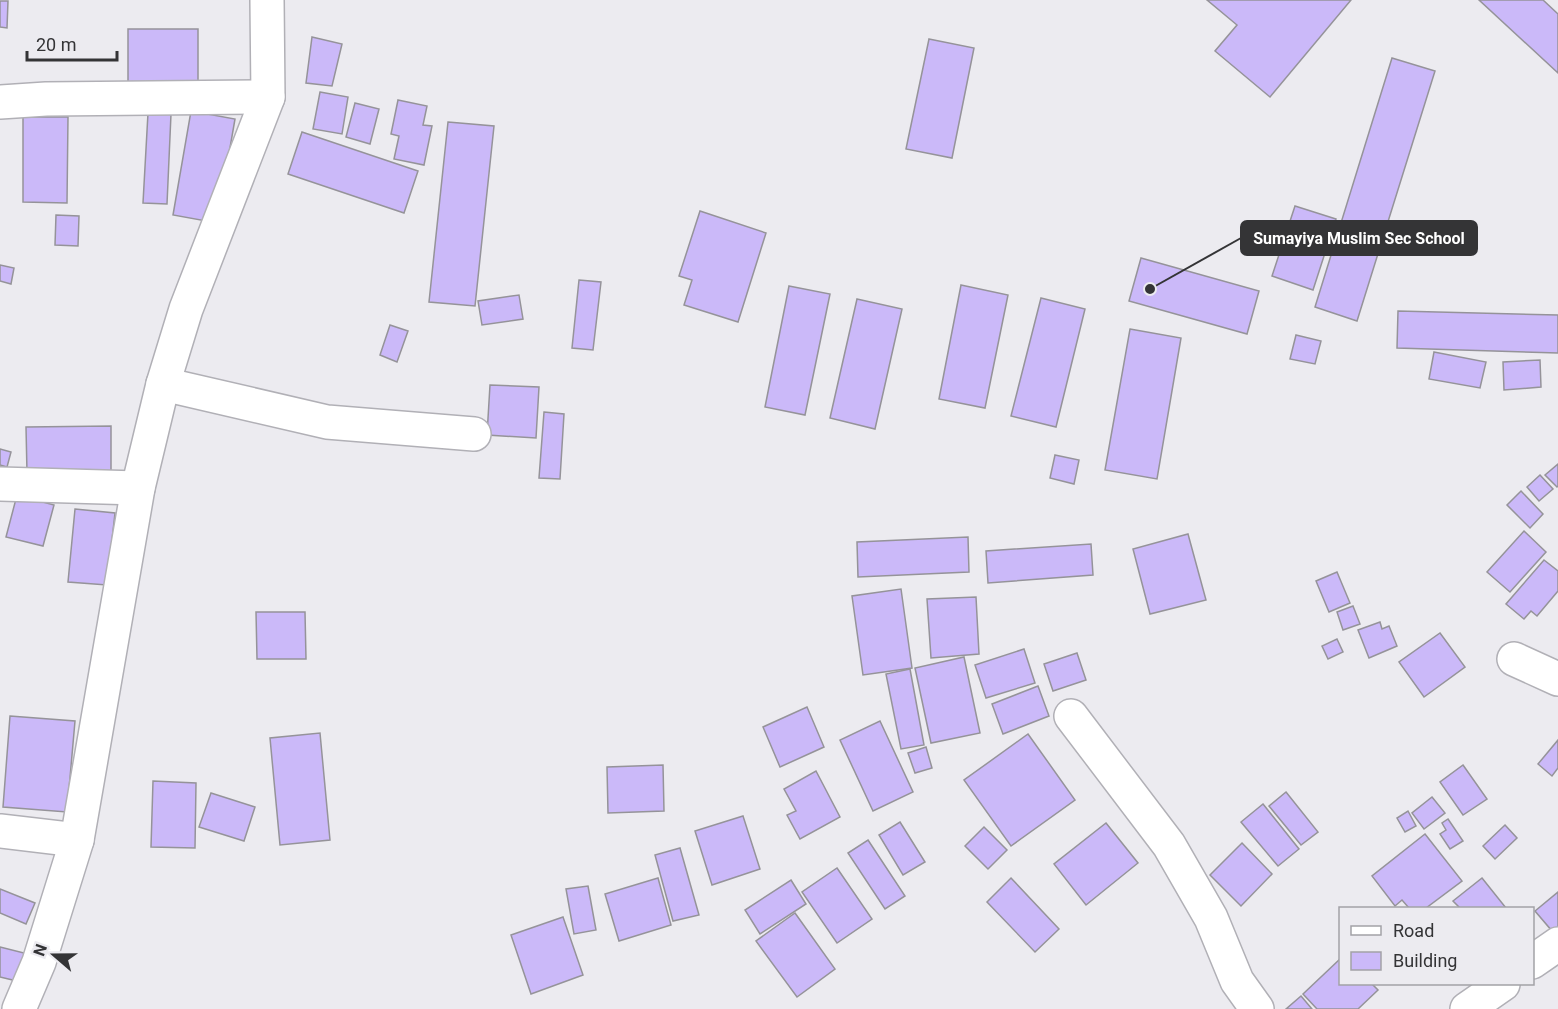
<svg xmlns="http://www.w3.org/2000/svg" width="1558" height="1009" font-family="Roboto,sans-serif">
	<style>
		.building { fill: #cbb9f9; stroke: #959399; stroke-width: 1.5 }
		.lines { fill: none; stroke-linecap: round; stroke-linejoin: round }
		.minor-casing { stroke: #b1b0b6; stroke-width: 36 }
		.minor { stroke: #fff; stroke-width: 33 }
		.leader { fill: none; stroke: #343436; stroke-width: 2 }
		.callout-dot { fill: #343436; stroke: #ecebf0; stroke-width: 2 }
		.callout { fill: #343436; stroke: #343436; stroke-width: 2 }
		.callout-label { font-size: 16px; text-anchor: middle; font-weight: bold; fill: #fff }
	</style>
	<rect width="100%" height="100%" fill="#ecebf0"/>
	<!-- building -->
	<g class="building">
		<path d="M1207 0H1351L1270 97 1215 51 1237 25Z"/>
		<path d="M1479 0H1543L1558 14V73Z"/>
		<path d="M0 1H8L7 28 0 27Z"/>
		<path d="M128 29H198V88L128 89Z"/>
		<path d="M312 37 342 44 332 86 306 83Z"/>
		<path d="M929 39 974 48 952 158 906 149Z"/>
		<path d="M1392 58 1435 71 1357 321 1315 307Z"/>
		<path d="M320 92 348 97 342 134 313 129Z"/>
		<path d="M398 100 427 106 423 125 432 126 424 165 394 159 399 136 391 134Z"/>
		<path d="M355 103 379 109 370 144 346 137Z"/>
		<path d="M191 111 235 119 217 223 173 215Z"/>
		<path d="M148 113 171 114 167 204 143 203Z"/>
		<path d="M23 117H68L67 203 23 202Z"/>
		<path d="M448 122 494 126 475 306 429 302Z"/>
		<path d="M302 132 418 171 404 213 288 174Z"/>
		<path d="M1295 206 1336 219 1313 290 1272 276Z"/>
		<path d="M700 211 766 233 738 322 684 305 692 280 679 276Z"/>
		<path d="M56 215 79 216 78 246 55 245Z"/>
		<path d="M1141 258 1259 291 1247 334 1129 301Z"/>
		<path d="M0 265 14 268 11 284 0 281Z"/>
		<path d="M579 280 601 282 593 350 572 348Z"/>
		<path d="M961 285 1008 295 985 408 939 399Z"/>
		<path d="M789 286 830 294 805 415 765 407Z"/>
		<path d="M519 295 523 319 482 325 478 301Z"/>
		<path d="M1041 298 1085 309 1056 427 1011 416Z"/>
		<path d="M857 299 902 309 875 429 830 418Z"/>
		<path d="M1398 311 1558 315V353L1397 348Z"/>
		<path d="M390 325 408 331 397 362 380 355Z"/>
		<path d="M1130 329 1181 338 1157 479 1105 470Z"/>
		<path d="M1296 335 1321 341 1315 364 1290 359Z"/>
		<path d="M1434 352 1486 362 1480 388 1429 379Z"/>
		<path d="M1540 360 1541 387 1504 390 1503 362Z"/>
		<path d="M490 385 539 387 536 438 487 435Z"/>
		<path d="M544 412 564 414 560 479 539 478Z"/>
		<path d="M111 426V472L27 473 26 427Z"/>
		<path d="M0 449 11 452 7 467 0 465Z"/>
		<path d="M1055 455 1079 460 1074 484 1050 478Z"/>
		<path d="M1558 464V486L1557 487 1545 475Z"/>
		<path d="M1540 475 1553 489 1539 501 1527 487Z"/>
		<path d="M1521 491 1543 514 1530 528 1507 505Z"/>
		<path d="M17 495 54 505 43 546 6 537Z"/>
		<path d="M75 509 115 513 107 585 68 582Z"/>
		<path d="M1524 531 1546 552 1510 592 1487 572Z"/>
		<path d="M1188 534 1206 600 1150 614 1133 549Z"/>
		<path d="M968 537 969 572 858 577 857 542Z"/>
		<path d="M1091 544 1093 575 988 583 986 551Z"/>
		<path d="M1544 560 1558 571V591L1537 616 1531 611 1524 619 1506 604Z"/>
		<path d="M1337 572 1350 603 1329 612 1316 581Z"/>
		<path d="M901 589 912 668 863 675 852 596Z"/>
		<path d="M976 597 979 654 931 658 927 599Z"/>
		<path d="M1353 606 1360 624 1343 630 1337 612Z"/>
		<path d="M256 612H305L306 659H257Z"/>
		<path d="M1380 622 1382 629 1389 626 1397 646 1369 658 1358 630Z"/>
		<path d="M1440 633 1465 667 1424 697 1399 662Z"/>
		<path d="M1337 639 1343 652 1328 659 1322 646Z"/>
		<path d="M1024 649 1035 683 986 698 975 665Z"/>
		<path d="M1077 653 1086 680 1053 691 1044 664Z"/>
		<path d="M964 657 980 733 931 743 915 668Z"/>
		<path d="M910 669 924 745 901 749 886 674Z"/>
		<path d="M1038 686 1049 716 1003 734 992 704Z"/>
		<path d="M807 707 824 747 780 767 763 727Z"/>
		<path d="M10 716 75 721 67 812 3 807Z"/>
		<path d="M880 721 913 792 873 811 840 740Z"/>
		<path d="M320 733 330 840 280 845 270 738Z"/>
		<path d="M1028 734 1075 800 1011 846 964 780Z"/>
		<path d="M1558 740V768L1552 776 1538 764Z"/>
		<path d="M926 747 932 768 915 773 908 753Z"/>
		<path d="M663 765 664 811 608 813 607 767Z"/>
		<path d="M1463 765 1487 799 1463 815 1440 782Z"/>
		<path d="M816 771 840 817 800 839 787 815 796 811 784 789Z"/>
		<path d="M153 781 196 783 195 848 151 847Z"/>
		<path d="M1286 792 1318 832 1301 845 1269 806Z"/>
		<path d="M211 793 255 807 244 841 199 827Z"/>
		<path d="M1432 797 1445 813 1424 829 1412 813Z"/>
		<path d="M1263 804 1299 849 1278 866 1241 822Z"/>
		<path d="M1408 811 1416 826 1405 832 1397 818Z"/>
		<path d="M743 816 760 869 712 885 695 831Z"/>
		<path d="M1448 819 1463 841 1450 849 1440 834 1446 830 1442 823Z"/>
		<path d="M900 822 925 862 903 875 879 835Z"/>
		<path d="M1106 823 1138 863 1086 905 1054 864Z"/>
		<path d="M1505 825 1517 838 1495 859 1483 846Z"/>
		<path d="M984 827 1007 850 988 869 965 846Z"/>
		<path d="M1425 834 1462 881 1426 908H1409L1402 900 1395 906 1372 876Z"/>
		<path d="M868 840 905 896 885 909 848 853Z"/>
		<path d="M1242 843 1272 874 1241 906 1210 875Z"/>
		<path d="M680 848 699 915 673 921 655 855Z"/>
		<path d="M837 868 872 919 837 943 802 892Z"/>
		<path d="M658 878 671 925 619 941 605 894Z"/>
		<path d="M1011 878 1059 929 1035 952 987 902Z"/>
		<path d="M1482 878 1506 908H1460L1453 901Z"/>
		<path d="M791 880 806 904 760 934 745 910Z"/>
		<path d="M588 886 596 930 574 934 566 889Z"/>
		<path d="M0 889 35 903 26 924 0 913Z"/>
		<path d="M1558 892V938L1535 911Z"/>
		<path d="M795 913 835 969 797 997 756 941Z"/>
		<path d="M563 917 583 975 531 994 511 935Z"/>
		<path d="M0 947 28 954 21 982 0 977Z"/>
		<path d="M1340 959V984H1372L1378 990 1358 1009H1317L1303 994Z"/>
		<path d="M1301 996 1312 1009H1286Z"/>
	</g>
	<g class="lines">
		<!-- minor casing -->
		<g class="minor-casing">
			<g id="minor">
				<path d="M0 102 46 99 268 97"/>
				<path d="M163 384 327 422 474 434"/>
				<path d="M0 484 138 488"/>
				<path d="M1514 659 1558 679"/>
				<path d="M1071 716 1169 845 1211 918 1237 981 1257 1009"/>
				<path d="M0 831 77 840"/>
				<path d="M1532 962 1558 944"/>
				<path d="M19 1009 39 962 77 840 138 488 163 384 186 309 268 97 267 0"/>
				<path d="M1467 1009 1503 984"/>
			</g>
		</g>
		<!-- minor -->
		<use href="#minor" class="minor"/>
	</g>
	<!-- callouts -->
	<path class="leader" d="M1150 289L1241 238"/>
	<circle class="callout-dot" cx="1150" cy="289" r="6"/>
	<rect class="callout" x="1241" y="221" width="236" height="34" rx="6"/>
	<g class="callout-label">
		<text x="1359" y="244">Sumayiya Muslim Sec School</text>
	</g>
	<!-- legend -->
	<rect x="1339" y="907" width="195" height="78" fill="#ecebf0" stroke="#a2a2a6" stroke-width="1.5"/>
	<rect x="1351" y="926" width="30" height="9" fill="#ffffff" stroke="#a2a2a6" stroke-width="1.5"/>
	<text x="1393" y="937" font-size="18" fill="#343436">Road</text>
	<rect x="1351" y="952" width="30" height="18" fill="#cbb9f9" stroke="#a2a2a6" stroke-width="1.5"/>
	<text x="1393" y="967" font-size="18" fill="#343436">Building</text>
	<!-- north arrow -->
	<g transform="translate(54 955) rotate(290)" stroke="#ecebf0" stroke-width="4.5" paint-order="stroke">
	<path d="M0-4.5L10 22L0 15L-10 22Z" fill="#343436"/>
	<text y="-9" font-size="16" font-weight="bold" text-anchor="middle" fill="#343436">N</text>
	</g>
	<!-- scale -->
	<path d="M27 51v9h90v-9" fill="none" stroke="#343436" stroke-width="3"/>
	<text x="36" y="51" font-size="18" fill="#343436" stroke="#ecebf0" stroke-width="4.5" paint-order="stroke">20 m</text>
</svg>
